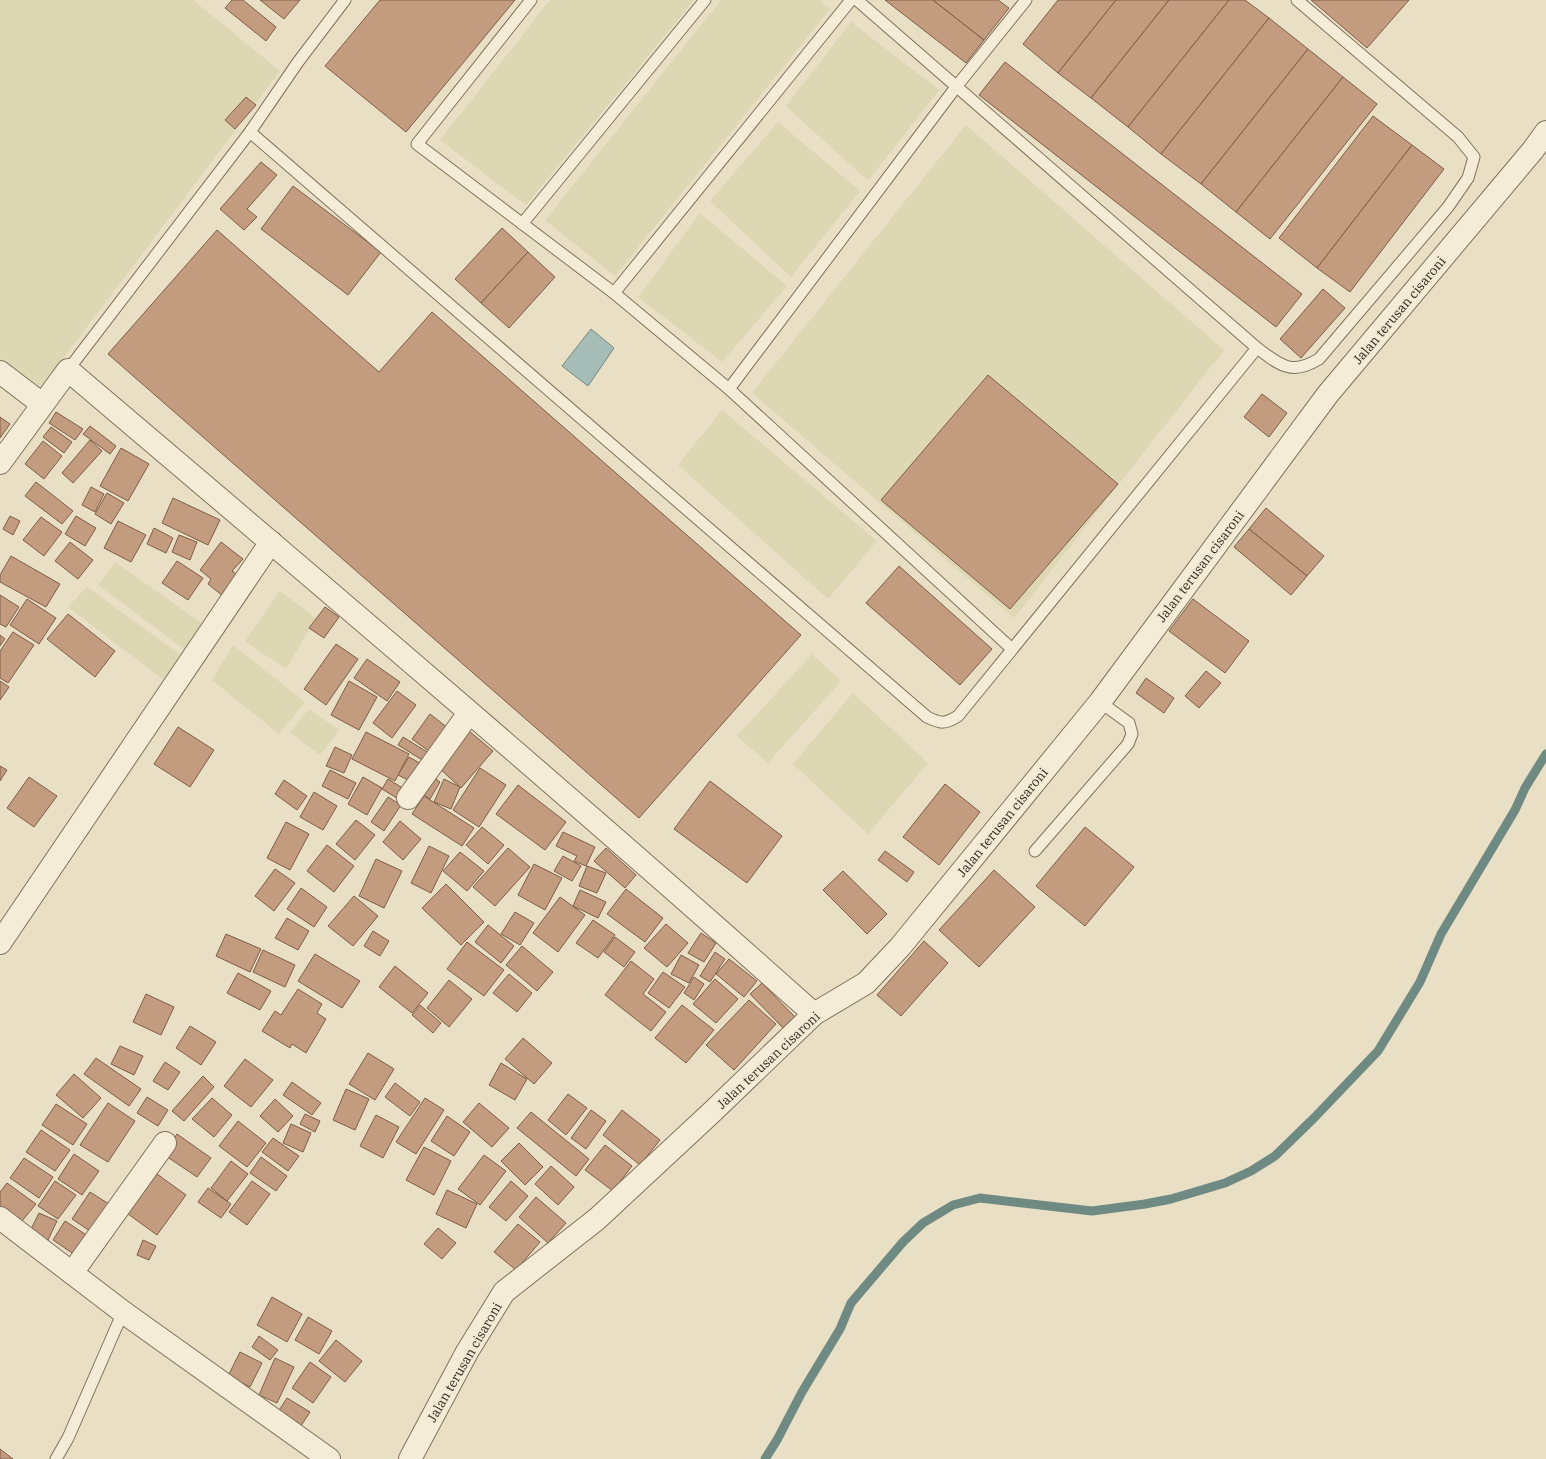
<svg xmlns="http://www.w3.org/2000/svg" width="1546" height="1459" font-family="'IBM Plex Serif',serif">
	<style>
		.farmland { fill: #ddd7b4 }
		.water { fill: #a6bdb7; stroke: #6e8a83 }
		.lines { fill: none; stroke-linecap: round; stroke-linejoin: round }
		.stream { stroke: #6e8a83; stroke-width: 9 }
		.building { fill: #c39c80; stroke: #7e5d46 }
		.service-casing { stroke: #82715d; stroke-width: 13 }
		.minor-casing { stroke: #82715d; stroke-width: 24 }
		.service { stroke: #f5ecd8; stroke-width: 11 }
		.minor { stroke: #f5ecd8; stroke-width: 22 }
		.labels { text-anchor: middle; stroke-width: 4; stroke-linejoin: round; paint-order: stroke }
		.street-label { font-size: 13px; fill: #342a20; stroke: #f1e9d4 }
	</style>
	<rect width="100%" height="100%" fill="#e9dfc5"/>
	<!-- farmland -->
	<g class="farmland">
		<path d="M0 0H193L280 71 40 389 0 358Z"/>
		<path d="M550 0H694L526 205 440 140Z"/>
		<path d="M721 0H820L830 9 615 276 545 220Z"/>
		<path d="M851 22 939 90 868 181 786 106Z"/>
		<path d="M778 122 860 191 791 277 710 201Z"/>
		<path d="M966 125 1224 350 1014 618 752 393Z"/>
		<path d="M700 213 787 286 722 362 638 297Z"/>
		<path d="M722 410 877 541 828 599 678 465Z"/>
		<path d="M115 562 207 627 189 653 98 585Z"/>
		<path d="M87 587 186 659 168 683 68 607Z"/>
		<path d="M280 591 316 618 286 669 245 641Z"/>
		<path d="M233 645 305 702 279 734 212 680Z"/>
		<path d="M812 654 841 681 768 763 737 736Z"/>
		<path d="M853 693 928 763 868 834 793 764Z"/>
		<path d="M309 709 339 730 320 755 290 732Z"/>
	</g>
	<!-- water -->
	<path class="water" d="M591 329 614 348 588 386 562 366Z"/>
	<g class="lines">
		<!-- stream -->
		<path class="stream" d="M765 1459 777 1440 802 1392 840 1329 851 1303 903 1242 923 1223 953 1205 980 1198 1092 1211 1145 1204 1171 1199 1225 1183 1251 1171 1275 1156 1314 1118 1378 1051 1420 982 1441 934 1515 810 1525 788 1546 754"/>
	</g>
	<!-- building -->
	<g class="building">
		<path d="M232 0H243L276 27 266 41 225 8Z"/>
		<path d="M260 0H300L284 19Z"/>
		<path d="M380 0H515L406 132 325 66Z"/>
		<path d="M885 0H933L984 40 966 63Z"/>
		<path d="M933 0H998L1009 8 984 40Z"/>
		<path d="M1058 0H1116L1058 73 1023 44Z"/>
		<path d="M1116 0H1169L1091 98 1058 73Z"/>
		<path d="M1169 0H1229L1128 127 1091 98Z"/>
		<path d="M1229 0H1245L1269 18 1161 154 1128 127Z"/>
		<path d="M1311 0H1409L1367 48Z"/>
		<path d="M1269 18 1308 49 1201 184 1161 154Z"/>
		<path d="M1308 49 1343 77 1236 212 1201 184Z"/>
		<path d="M1005 62 1302 294 1276 327 979 95Z"/>
		<path d="M1343 77 1377 104 1270 239 1236 212Z"/>
		<path d="M246 97 256 105 235 129 225 120Z"/>
		<path d="M1373 116 1412 145 1317 268 1279 238Z"/>
		<path d="M1412 145 1444 169 1350 292 1317 268Z"/>
		<path d="M261 162 277 175 247 209 257 217 244 230 220 209Z"/>
		<path d="M293 186 381 252 348 295 261 229Z"/>
		<path d="M502 228 528 252 481 303 455 279Z"/>
		<path d="M217 230 379 372 432 312 801 635 639 818 108 354Z"/>
		<path d="M528 252 555 277 509 328 481 303Z"/>
		<path d="M1323 289 1345 308 1301 358 1280 339Z"/>
		<path d="M988 375 1118 484 1010 609 881 500Z"/>
		<path d="M1262 394 1287 413 1269 437 1244 417Z"/>
		<path d="M56 412 83 429 75 440 49 423Z"/>
		<path d="M0 417 10 424 0 438Z"/>
		<path d="M90 426 116 446 110 454 83 434Z"/>
		<path d="M51 427 72 442 64 453 43 437Z"/>
		<path d="M90 440 102 451 73 483 62 473Z"/>
		<path d="M43 441 62 456 44 479 25 464Z"/>
		<path d="M121 448 149 464 128 501 100 486Z"/>
		<path d="M36 482 73 511 62 524 25 496Z"/>
		<path d="M91 487 104 494 95 512 82 505Z"/>
		<path d="M107 493 124 503 111 524 95 514Z"/>
		<path d="M173 498 220 520 208 545 162 523Z"/>
		<path d="M1266 508 1324 556 1307 576 1249 529Z"/>
		<path d="M10 516 20 521 13 535 3 529Z"/>
		<path d="M76 516 96 528 85 546 65 534Z"/>
		<path d="M41 517 62 532 44 556 23 540Z"/>
		<path d="M118 521 146 535 131 562 104 548Z"/>
		<path d="M154 528 173 538 166 553 147 544Z"/>
		<path d="M1249 529 1307 576 1291 595 1234 547Z"/>
		<path d="M179 535 197 542 190 560 172 552Z"/>
		<path d="M70 542 93 560 78 579 55 561Z"/>
		<path d="M221 542 243 559 232 571 239 576 223 596 208 584 211 579 200 570Z"/>
		<path d="M11 556 60 584 46 607 0 582V575Z"/>
		<path d="M177 561 203 578 188 600 162 583Z"/>
		<path d="M899 566 992 649 960 685 866 603Z"/>
		<path d="M0 595 19 607 6 627 0 624Z"/>
		<path d="M27 599 56 618 39 644 10 625Z"/>
		<path d="M1193 599 1249 641 1225 673 1169 631Z"/>
		<path d="M325 607 339 617 324 638 309 628Z"/>
		<path d="M68 614 115 651 95 677 47 639Z"/>
		<path d="M13 632 34 645 8 683 0 678V651Z"/>
		<path d="M0 635 5 639 0 646Z"/>
		<path d="M336 644 358 659 326 705 304 689Z"/>
		<path d="M367 659 400 682 387 701 354 678Z"/>
		<path d="M1206 671 1221 683 1199 708 1185 696Z"/>
		<path d="M1146 678 1174 698 1164 713 1136 693Z"/>
		<path d="M0 681 9 687 0 700Z"/>
		<path d="M349 681 377 697 359 730 331 715Z"/>
		<path d="M397 691 416 705 392 738 373 723Z"/>
		<path d="M430 714 448 728 430 752 412 739Z"/>
		<path d="M178 727 214 750 190 787 154 764Z"/>
		<path d="M469 731 493 751 461 788 438 767Z"/>
		<path d="M366 732 409 754 395 781 352 759Z"/>
		<path d="M403 737 432 755 427 763 398 745Z"/>
		<path d="M335 747 352 755 344 773 326 766Z"/>
		<path d="M409 757 423 765 414 783 398 775Z"/>
		<path d="M0 766 7 770 0 781Z"/>
		<path d="M480 768 506 785 479 827 453 810Z"/>
		<path d="M330 770 356 783 348 799 322 786Z"/>
		<path d="M428 774 440 782 430 799 418 791Z"/>
		<path d="M29 777 57 796 34 827 7 808Z"/>
		<path d="M363 777 382 788 367 815 348 804Z"/>
		<path d="M388 779 406 790 400 800 382 789Z"/>
		<path d="M444 779 460 787 451 809 434 802Z"/>
		<path d="M284 780 307 796 297 810 275 794Z"/>
		<path d="M710 781 782 836 747 883 674 829Z"/>
		<path d="M945 784 980 812 939 865 903 837Z"/>
		<path d="M518 785 566 822 545 850 496 814Z"/>
		<path d="M314 792 337 806 323 830 300 817Z"/>
		<path d="M424 796 474 828 462 846 412 814Z"/>
		<path d="M388 797 401 805 384 831 371 822Z"/>
		<path d="M356 820 375 835 355 860 336 844Z"/>
		<path d="M400 821 421 839 403 860 383 842Z"/>
		<path d="M286 822 309 834 290 870 267 858Z"/>
		<path d="M482 827 504 845 488 864 466 845Z"/>
		<path d="M1085 827 1134 867 1085 926 1036 886Z"/>
		<path d="M563 832 595 847 586 866 574 861 577 856 556 846Z"/>
		<path d="M327 845 354 866 334 892 307 871Z"/>
		<path d="M429 846 449 856 431 893 411 883Z"/>
		<path d="M508 848 530 867 495 906 473 887Z"/>
		<path d="M606 848 636 875 625 888 594 861Z"/>
		<path d="M885 851 914 872 907 882 878 860Z"/>
		<path d="M460 852 484 871 467 891 443 871Z"/>
		<path d="M563 856 581 866 572 881 554 871Z"/>
		<path d="M376 859 402 871 384 908 359 896Z"/>
		<path d="M534 864 562 878 545 910 518 895Z"/>
		<path d="M587 866 606 873 597 893 579 886Z"/>
		<path d="M275 869 295 883 274 911 255 896Z"/>
		<path d="M994 870 1035 907 979 967 939 930Z"/>
		<path d="M843 871 887 914 867 934 823 890Z"/>
		<path d="M446 884 484 922 461 945 422 908Z"/>
		<path d="M301 888 327 907 314 927 287 909Z"/>
		<path d="M626 889 663 918 645 942 607 914Z"/>
		<path d="M580 890 606 902 598 918 573 906Z"/>
		<path d="M354 896 378 916 353 946 328 926Z"/>
		<path d="M560 897 585 915 558 952 533 933Z"/>
		<path d="M515 912 534 923 520 945 501 934Z"/>
		<path d="M287 918 309 931 298 950 275 938Z"/>
		<path d="M593 920 615 935 598 958 576 943Z"/>
		<path d="M666 924 688 943 667 967 644 948Z"/>
		<path d="M488 925 514 946 501 963 475 942Z"/>
		<path d="M373 931 389 941 380 956 364 946Z"/>
		<path d="M701 933 716 943 704 962 688 953Z"/>
		<path d="M226 934 261 949 250 972 216 956Z"/>
		<path d="M615 937 635 952 624 967 604 952Z"/>
		<path d="M924 941 948 963 901 1016 877 995Z"/>
		<path d="M467 942 504 970 484 996 447 969Z"/>
		<path d="M522 946 553 972 537 991 506 965Z"/>
		<path d="M263 950 295 965 285 987 253 972Z"/>
		<path d="M715 952 725 959 710 982 700 976Z"/>
		<path d="M315 954 360 981 342 1008 298 981Z"/>
		<path d="M681 955 699 965 689 983 671 974Z"/>
		<path d="M729 959 757 981 744 997 716 974Z"/>
		<path d="M631 961 654 979 643 994 666 1012 651 1031 605 995Z"/>
		<path d="M395 966 428 993 412 1013 379 987Z"/>
		<path d="M663 972 685 987 669 1008 648 993Z"/>
		<path d="M238 973 271 991 260 1010 227 993Z"/>
		<path d="M509 974 532 993 517 1012 493 993Z"/>
		<path d="M694 977 704 984 694 1000 684 993Z"/>
		<path d="M715 979 738 999 716 1023 693 1004Z"/>
		<path d="M449 980 472 999 449 1027 427 1008Z"/>
		<path d="M762 983 795 1017 784 1029 750 994Z"/>
		<path d="M298 989 322 1004 317 1013 326 1019 306 1053 292 1044 290 1048 262 1031 275 1011 281 1015Z"/>
		<path d="M146 994 174 1007 161 1035 133 1022Z"/>
		<path d="M749 1000 776 1024 734 1070 706 1045Z"/>
		<path d="M420 1005 441 1023 433 1033 412 1015Z"/>
		<path d="M682 1005 714 1030 686 1063 655 1038Z"/>
		<path d="M190 1026 216 1042 201 1065 176 1048Z"/>
		<path d="M523 1038 552 1063 534 1084 505 1059Z"/>
		<path d="M120 1046 143 1056 134 1075 111 1064Z"/>
		<path d="M368 1053 394 1069 375 1100 349 1084Z"/>
		<path d="M96 1058 141 1089 129 1106 84 1074Z"/>
		<path d="M245 1059 273 1080 251 1107 224 1086Z"/>
		<path d="M165 1062 180 1072 168 1090 153 1081Z"/>
		<path d="M501 1063 527 1079 515 1100 489 1085Z"/>
		<path d="M74 1074 101 1098 83 1118 56 1095Z"/>
		<path d="M203 1076 214 1087 184 1121 172 1111Z"/>
		<path d="M292 1082 321 1103 312 1115 283 1095Z"/>
		<path d="M395 1083 420 1102 410 1116 385 1097Z"/>
		<path d="M346 1089 369 1099 355 1130 333 1120Z"/>
		<path d="M568 1094 587 1108 566 1135 548 1120Z"/>
		<path d="M147 1097 168 1110 158 1126 137 1113Z"/>
		<path d="M212 1098 232 1115 214 1137 192 1119Z"/>
		<path d="M425 1098 444 1110 416 1154 396 1142Z"/>
		<path d="M275 1099 293 1116 278 1132 260 1116Z"/>
		<path d="M108 1103 135 1121 108 1162 80 1145Z"/>
		<path d="M479 1103 509 1128 492 1147 463 1122Z"/>
		<path d="M56 1104 87 1124 73 1145 42 1125Z"/>
		<path d="M591 1110 606 1121 586 1149 571 1138Z"/>
		<path d="M622 1110 660 1140 640 1165 603 1135Z"/>
		<path d="M531 1112 589 1159 576 1176 517 1128Z"/>
		<path d="M305 1114 320 1121 315 1132 300 1124Z"/>
		<path d="M376 1115 399 1127 383 1158 360 1146Z"/>
		<path d="M447 1116 470 1132 454 1156 431 1141Z"/>
		<path d="M238 1121 266 1143 247 1167 219 1146Z"/>
		<path d="M291 1124 311 1133 303 1152 283 1143Z"/>
		<path d="M41 1130 70 1150 55 1171 26 1152Z"/>
		<path d="M177 1134 211 1158 197 1177 163 1154Z"/>
		<path d="M273 1138 299 1156 288 1171 262 1152Z"/>
		<path d="M519 1143 543 1167 525 1185 501 1161Z"/>
		<path d="M605 1145 632 1166 613 1191 585 1170Z"/>
		<path d="M424 1147 451 1161 434 1195 406 1180Z"/>
		<path d="M74 1154 99 1171 82 1195 58 1179Z"/>
		<path d="M484 1155 506 1171 480 1205 458 1189Z"/>
		<path d="M261 1157 287 1176 276 1191 250 1173Z"/>
		<path d="M24 1158 53 1177 39 1198 10 1178Z"/>
		<path d="M231 1161 248 1174 227 1201 211 1188Z"/>
		<path d="M551 1166 574 1187 558 1205 535 1184Z"/>
		<path d="M157 1174 186 1195 157 1235 128 1214Z"/>
		<path d="M55 1181 76 1195 58 1219 38 1206Z"/>
		<path d="M252 1181 270 1194 247 1225 229 1212Z"/>
		<path d="M511 1181 528 1196 506 1221 489 1207Z"/>
		<path d="M7 1183 36 1204 22 1221 0 1206V1192Z"/>
		<path d="M208 1188 231 1204 221 1218 198 1202Z"/>
		<path d="M447 1190 477 1204 466 1228 436 1214Z"/>
		<path d="M90 1192 109 1204 90 1231 72 1219Z"/>
		<path d="M536 1197 566 1223 548 1243 519 1217Z"/>
		<path d="M39 1213 57 1221 48 1240 30 1231Z"/>
		<path d="M65 1221 88 1236 75 1255 53 1240Z"/>
		<path d="M518 1224 540 1242 516 1270 494 1252Z"/>
		<path d="M438 1228 456 1243 442 1259 424 1244Z"/>
		<path d="M143 1240 156 1246 149 1260 137 1255Z"/>
		<path d="M272 1297 302 1314 287 1342 257 1325Z"/>
		<path d="M308 1317 332 1331 319 1354 295 1340Z"/>
		<path d="M259 1336 278 1350 270 1360 252 1347Z"/>
		<path d="M336 1340 362 1361 345 1382 319 1361Z"/>
		<path d="M240 1352 262 1363 250 1387 228 1376Z"/>
		<path d="M275 1358 294 1367 277 1403 259 1395Z"/>
		<path d="M310 1362 331 1377 313 1403 292 1388Z"/>
		<path d="M287 1398 310 1412 299 1429 276 1415Z"/>
		<path d="M0 1449 13 1459H0Z"/>
	</g>
	<g class="lines">
		<!-- service casing -->
		<g class="service-casing">
			<g id="service">
				<path d="M531 0 417 144 614 293 729 389"/>
				<path d="M857 0 1257 348C1280 365 1291 376 1319 359L1448 207 1468 178 1474 157 1458 137 1297 0"/>
				<path d="M250 132 927 717C941 724 945 724 958 716L1257 348"/>
				<path d="M522 224 705 0"/>
				<path d="M614 293 851 0"/>
				<path d="M68 370 250 132 298 62 345 0"/>
				<path d="M1012 649 729 389 956 87 1026 0"/>
				<path d="M1035 851 1128 744 1132 734 1129 723 1100 702"/>
				<path d="M56 1459 68 1438 123 1312"/>
			</g>
		</g>
		<!-- minor casing -->
		<g class="minor-casing">
			<g id="minor">
				<path d="M0 372 42 404"/>
				<path d="M0 463 68 370C318 582 569 795 814 1014"/>
				<path d="M408 798 469 713"/>
				<path d="M0 943 271 542"/>
				<path d="M0 1218 123 1312 329 1459"/>
				<path d="M72 1273 165 1143"/>
				<path d="M410 1459 467 1352 504 1292 597 1219 711 1113 814 1014 866 983 900 947 1100 702 1328 394 1533 150 1546 132"/>
			</g>
		</g>
		<!-- service -->
		<use href="#service" class="service"/>
		<!-- minor -->
		<use href="#minor" class="minor"/>
	</g>
	<g class="labels">
		<!-- street labels -->
		<g class="street-label">
			<text transform="translate(1399 310) rotate(-50)" y="5">Jalan terusan cisaroni</text>
			<text transform="translate(1200 566) rotate(-53)" y="5">Jalan terusan cisaroni</text>
			<text transform="translate(1002 822) rotate(-51)" y="5">Jalan terusan cisaroni</text>
			<text transform="translate(768 1060) rotate(-43)" y="5">Jalan terusan cisaroni</text>
			<text transform="translate(464 1362) rotate(-60)" y="5">Jalan terusan cisaroni</text>
		</g>
	</g>
</svg>
